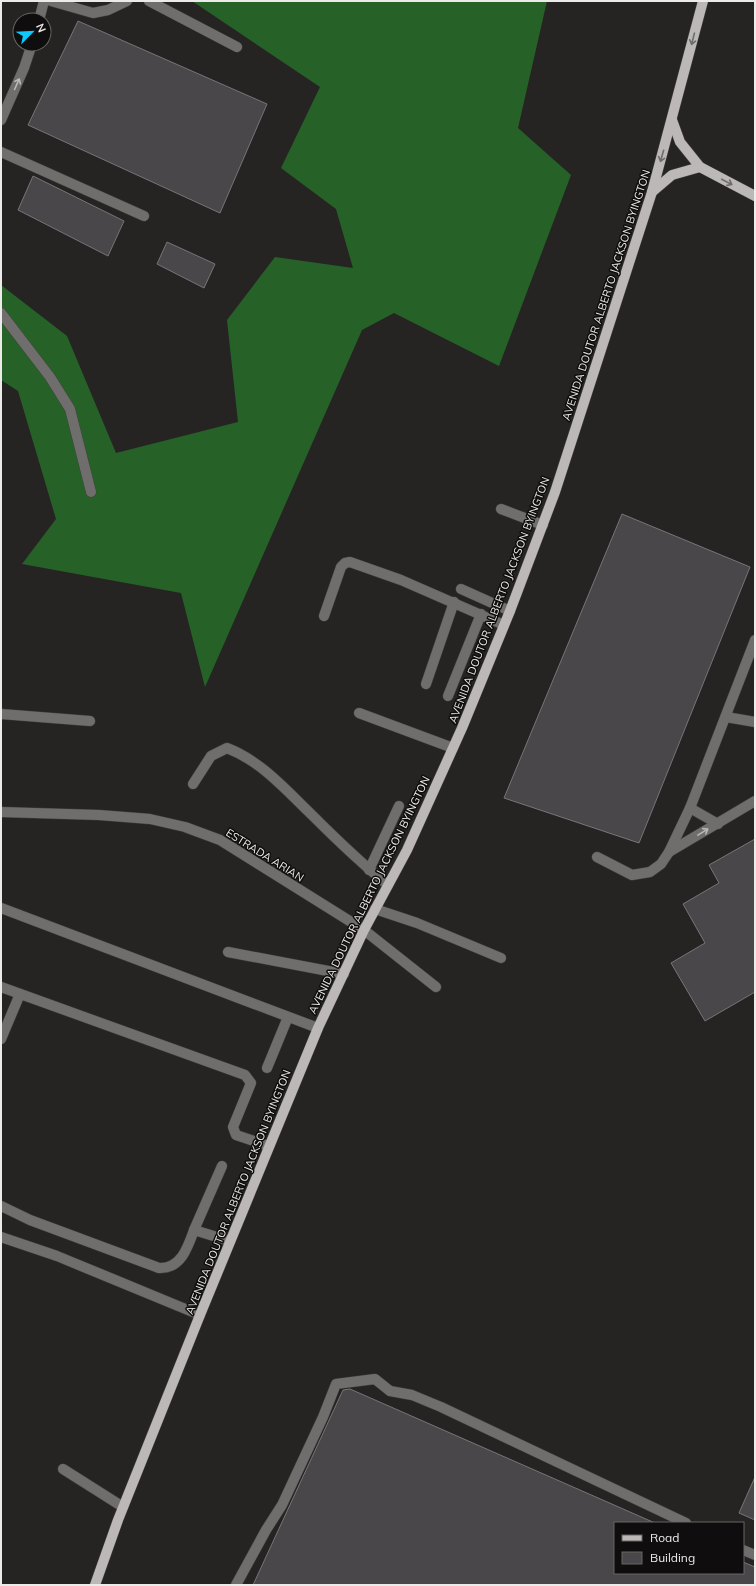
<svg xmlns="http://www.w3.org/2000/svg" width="756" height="1586" font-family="Mulish,sans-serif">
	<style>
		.forest { fill: #266227 }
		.building { fill: #49474a; stroke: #777578 }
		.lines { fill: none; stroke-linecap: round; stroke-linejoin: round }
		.minor-casing { stroke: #42403f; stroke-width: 11 }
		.major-casing { stroke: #42403f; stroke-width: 11 }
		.minor { stroke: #6f6e6d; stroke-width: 10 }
		.major { stroke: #bbb8b7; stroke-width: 10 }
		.oneway { stroke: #6e6b6a }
		.oneway2 { stroke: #bbb9b8 }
		.labels { text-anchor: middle; stroke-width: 3; stroke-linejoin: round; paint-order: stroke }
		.street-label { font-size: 11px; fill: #edebea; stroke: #0f0d0d }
	</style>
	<rect width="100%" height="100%" fill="#262423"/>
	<!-- forest -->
	<path class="forest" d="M192 1H547L518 128 571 175 499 366 394 313 362 330 205 687 181 593 22 564 56 519 18 391 1 380V285L67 336 116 453 238 422 227 320 275 257 353 268 336 209 281 168 320 87Z"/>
	<!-- building -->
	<g class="building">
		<path d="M78 21 267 104 220 213 28 125Z"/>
		<path d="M33 176 124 221 108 256 18 210Z"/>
		<path d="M167 242 215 264 204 288 157 264Z"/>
		<path d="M622 514 750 567 639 843 504 798Z"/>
		<path d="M755 839V992L705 1021 671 963 705 943 683 904 719 883 709 865Z"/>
		<path d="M350 1389 655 1523H615V1573H743V1562L755 1567V1585H253L343 1390Z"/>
		<path d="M755 1477V1520L739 1513Z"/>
	</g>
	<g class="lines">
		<!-- minor casing -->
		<g class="minor-casing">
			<g id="minor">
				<path d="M51 1 93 13 108 10 127 1"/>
				<path d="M149 1 237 47"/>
				<path d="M39 20 44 1"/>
				<path d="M1 120 24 68 32 44"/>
				<path d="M1 152 144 216"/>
				<path d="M1 313 50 377 70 409 91 492"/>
				<path d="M501 509 543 525"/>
				<path d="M461 589 510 611"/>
				<path d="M324 616 341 567 345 563 350 562 401 580 504 625"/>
				<path d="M426 684 454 602"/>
				<path d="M448 696 481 614"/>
				<path d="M359 713 453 748"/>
				<path d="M1 714 90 721"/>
				<path d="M726 717 755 722"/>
				<path d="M193 784 211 756 227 748C261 761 286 790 312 815 337 840 361 863 388 885"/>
				<path d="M690 808 718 824"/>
				<path d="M1 812 99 815 150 819 185 827 220 840 364 930 436 987"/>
				<path d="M669 852 755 801"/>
				<path d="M597 857 632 875 650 872 661 864 669 852 690 808 755 640"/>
				<path d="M369 870 399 806"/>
				<path d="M1 908 318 1028"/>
				<path d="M375 909 417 923 501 958"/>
				<path d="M228 952 344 974"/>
				<path d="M1 987 245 1075 251 1083 233 1127 236 1135 269 1146"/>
				<path d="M1 1039 20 994"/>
				<path d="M267 1068 288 1017"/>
				<path d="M1 1206 30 1220 159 1268C181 1269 188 1247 194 1230L230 1241"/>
				<path d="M194 1230 222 1166"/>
				<path d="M1 1237 57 1256 200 1315"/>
				<path d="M63 1469 123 1507"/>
				<path d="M743 1550 755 1555"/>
				<path d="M236 1585 266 1530 282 1505 323 1417 336 1384 375 1379 390 1391 412 1395 441 1407 686 1523"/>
			</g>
		</g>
		<!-- major casing -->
		<g class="major-casing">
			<g id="major">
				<path d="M672 120 680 142 700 167 755 196"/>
				<path d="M652 192 672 175 700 167"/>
				<path d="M95 1585 118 1520 200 1315 318 1028 364 930 407 850 462 728 510 611 555 492 652 192 703 1"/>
			</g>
		</g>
		<!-- minor -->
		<use href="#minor" class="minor"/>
		<!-- major -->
		<use href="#major" class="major"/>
	</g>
	<!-- one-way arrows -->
	<defs><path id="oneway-shaft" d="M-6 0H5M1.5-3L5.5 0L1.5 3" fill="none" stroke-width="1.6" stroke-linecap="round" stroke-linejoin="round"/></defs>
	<g class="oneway">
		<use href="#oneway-shaft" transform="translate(693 39) rotate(104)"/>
		<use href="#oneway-shaft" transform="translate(662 156) rotate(106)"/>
		<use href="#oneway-shaft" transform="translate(727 182) rotate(28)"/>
	</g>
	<g class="oneway2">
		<use href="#oneway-shaft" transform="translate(17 84) rotate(-66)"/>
		<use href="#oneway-shaft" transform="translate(703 832) rotate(-31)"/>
	</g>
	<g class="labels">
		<!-- street labels -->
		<g class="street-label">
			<text transform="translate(606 295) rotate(-72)" y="4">AVENIDA DOUTOR ALBERTO JACKSON BYINGTON</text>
			<text transform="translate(499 600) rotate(-69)" y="4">AVENIDA DOUTOR ALBERTO JACKSON BYINGTON</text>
			<text transform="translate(265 855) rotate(32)" y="4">ESTRADA ARIAN</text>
			<text transform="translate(369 895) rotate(-64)" y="4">AVENIDA DOUTOR ALBERTO JACKSON BYINGTON</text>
			<text transform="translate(238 1192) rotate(-68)" y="4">AVENIDA DOUTOR ALBERTO JACKSON BYINGTON</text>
		</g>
	</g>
	<!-- border -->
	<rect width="756" height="1586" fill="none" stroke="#edebea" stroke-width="4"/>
	<!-- legend -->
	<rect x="614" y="1522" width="130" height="52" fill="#0f0d0d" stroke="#686665"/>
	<rect x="622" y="1535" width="20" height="6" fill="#bbb8b7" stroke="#686665"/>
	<text x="650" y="1542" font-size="12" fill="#edebea">Road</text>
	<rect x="622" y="1552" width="20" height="12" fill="#49474a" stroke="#686665"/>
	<text x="650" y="1562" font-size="12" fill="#edebea">Building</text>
	<!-- north arrow -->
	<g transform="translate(32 32) rotate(66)"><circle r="19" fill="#0f0d0d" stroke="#686665"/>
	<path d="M0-3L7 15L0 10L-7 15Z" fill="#0dcafa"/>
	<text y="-6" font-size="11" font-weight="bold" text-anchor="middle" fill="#edebea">N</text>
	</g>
</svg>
